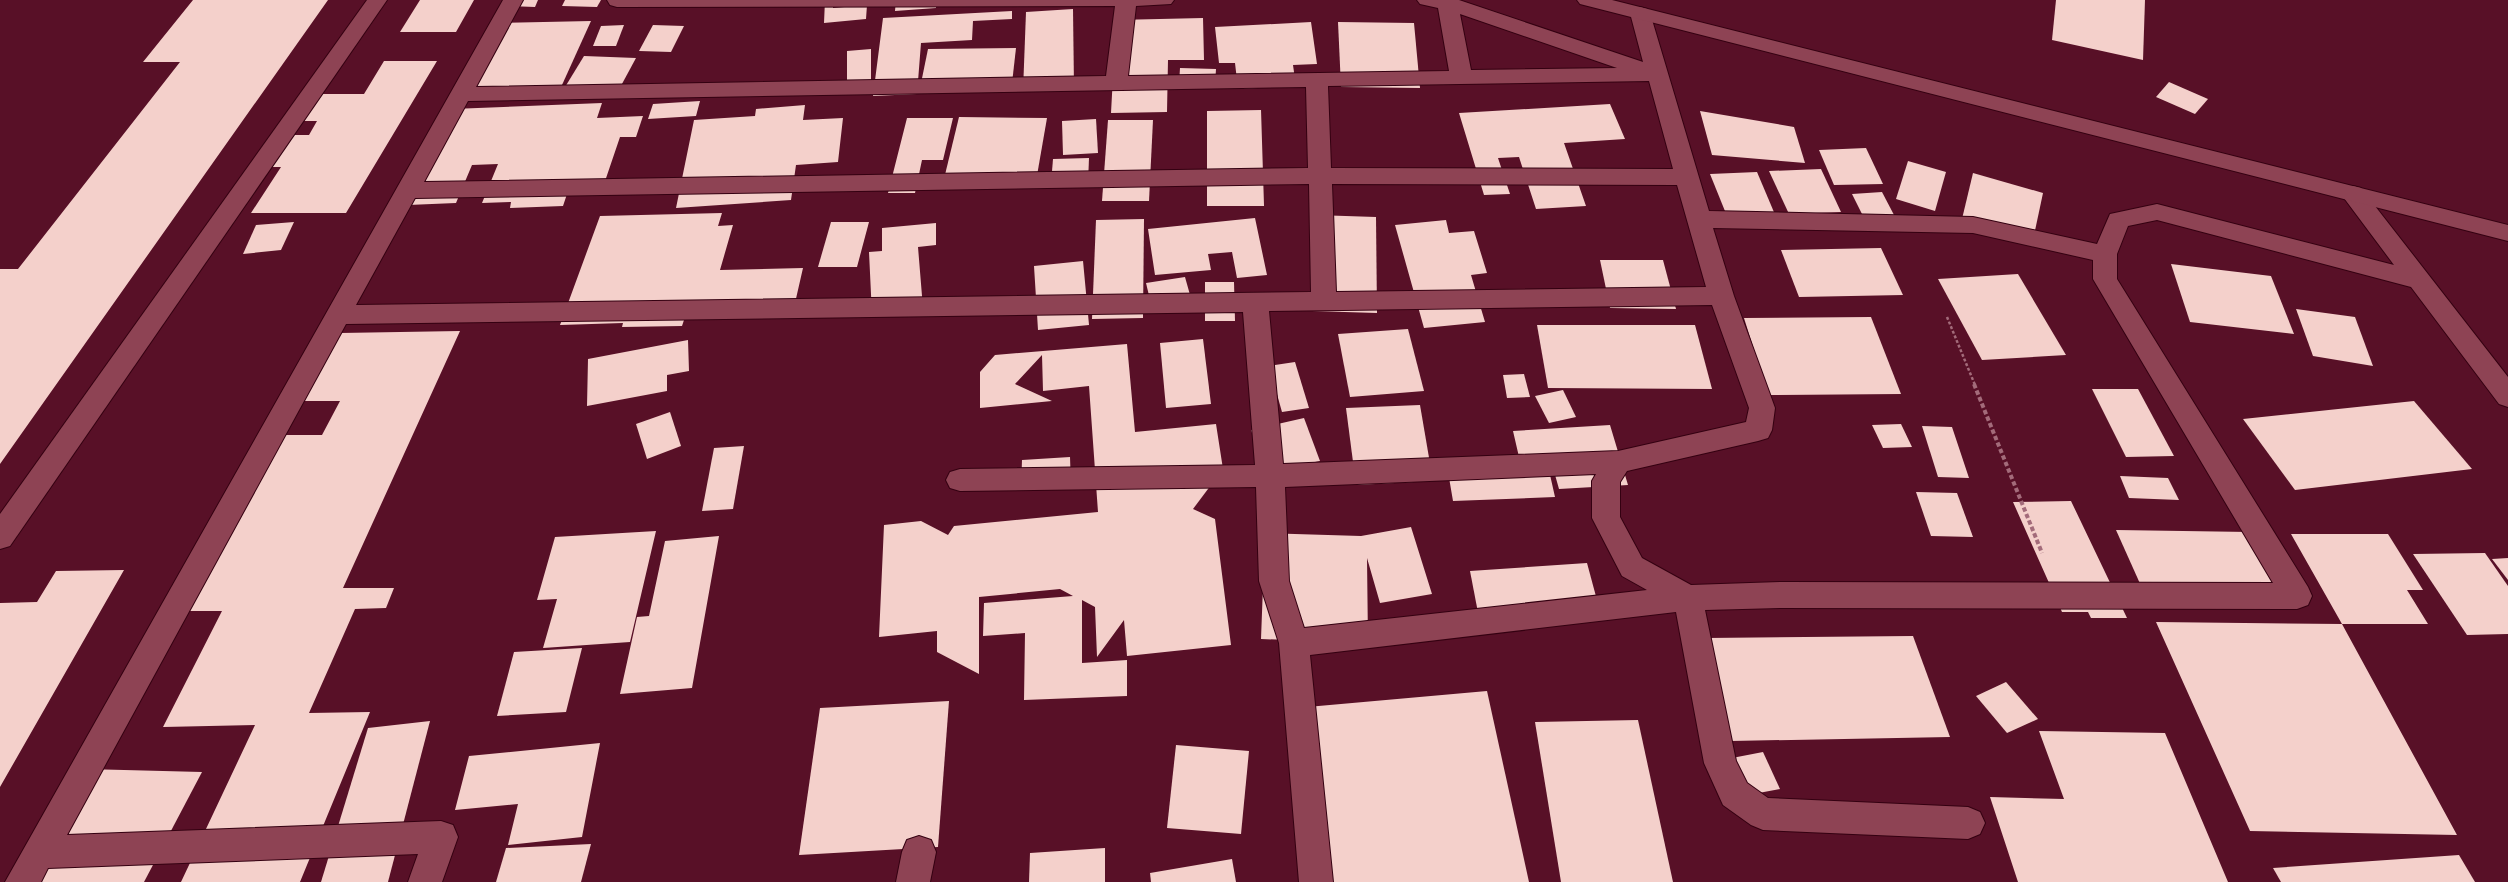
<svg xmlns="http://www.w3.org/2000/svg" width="2508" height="882" font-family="Raleway,sans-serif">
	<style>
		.building { fill: #f4d0cb }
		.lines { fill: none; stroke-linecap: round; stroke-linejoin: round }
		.minor-casing { stroke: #340011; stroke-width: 2 }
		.secondary-casing { stroke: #340011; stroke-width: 2 }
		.path-far1 { stroke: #a36b7a; stroke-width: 2.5; stroke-dasharray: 3 2; stroke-linecap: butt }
		.path { stroke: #a36b7a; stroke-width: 4; stroke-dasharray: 4.5 2.5; stroke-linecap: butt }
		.minor { fill: #8e4354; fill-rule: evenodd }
		.secondary { fill: #8e4354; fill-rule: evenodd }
	</style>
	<rect width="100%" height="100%" fill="#581027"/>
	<!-- building -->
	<g class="building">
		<path d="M193 0H328L0 464V269H18L180 62H143Z"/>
		<path d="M420 0H474L456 32H400Z"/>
		<path d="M513 0H538L535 7 509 6Z"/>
		<path d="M565 0H601L597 7 562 6Z"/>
		<path d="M825 0H833V8L867 5 866 19 824 23Z"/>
		<path d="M896 0H936V8L895 11Z"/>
		<path d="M2056 0H2145L2143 60 2052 40Z"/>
		<path d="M1073 9 1074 88 1023 91 1026 12Z"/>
		<path d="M1012 11V19L973 21 972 40 921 43 917 94 873 96 883 18Z"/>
		<path d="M1203 18 1204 60H1168L1167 112 1111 113 1116 20Z"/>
		<path d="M591 21 557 96 459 98 499 23Z"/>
		<path d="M1311 22 1317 64 1293 65 1296 86 1238 89 1235 63H1219L1215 27Z"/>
		<path d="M1338 22 1414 23 1420 88 1341 87Z"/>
		<path d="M624 25 616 46H593L601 26Z"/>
		<path d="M653 25 684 26 671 52 639 51Z"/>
		<path d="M1016 48 1011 92 919 93 928 49Z"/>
		<path d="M871 49V87L847 90V51Z"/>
		<path d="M584 56 636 58 616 95 562 92Z"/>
		<path d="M384 61H437L346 213H251L281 167H257L278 135H309L317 121H293L311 94H364Z"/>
		<path d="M1180 68 1216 69 1215 84H1179Z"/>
		<path d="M2169 82 2208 99 2195 114 2156 97Z"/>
		<path d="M700 101 696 116 648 119 653 104Z"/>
		<path d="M602 103 597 118 643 116 636 137H620L602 190 568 191 563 206 510 208 511 202 482 203 498 164 472 165 456 203 408 205 452 109Z"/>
		<path d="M1610 104 1625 139 1564 143 1586 206 1536 209 1519 157 1498 158 1510 194 1484 195 1459 113Z"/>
		<path d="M805 105 803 120 843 118 838 162 796 165 791 200 676 208 694 120 755 116 756 109Z"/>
		<path d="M1261 110 1264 206H1207V111Z"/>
		<path d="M1700 111 1794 127 1805 163 1712 155Z"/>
		<path d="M959 117 1047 118 1035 187 943 183Z"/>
		<path d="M907 118H953L943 160H922L915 193H888Z"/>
		<path d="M1096 119 1098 153 1063 155 1062 121Z"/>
		<path d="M1108 120H1153L1149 201H1102Z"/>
		<path d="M1866 148 1883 184 1834 185 1819 150Z"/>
		<path d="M1089 158 1088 183 1051 184 1053 159Z"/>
		<path d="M1908 161 1946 172 1935 211 1896 199Z"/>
		<path d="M1821 169 1841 212 1789 214 1769 171Z"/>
		<path d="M1757 172 1779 224 1731 226 1710 174Z"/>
		<path d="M1973 173 2043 193 2033 240 1962 219Z"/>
		<path d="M1882 192 1894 215 1863 216 1852 194Z"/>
		<path d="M722 213 718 226 733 225 720 270 803 268 795 303 685 317 682 326 622 327 623 323 560 325 600 216Z"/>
		<path d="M1315 215 1376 217 1377 313 1312 311Z"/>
		<path d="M1255 218 1267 275 1237 278 1232 252 1208 254 1211 270 1155 275 1148 229Z"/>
		<path d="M1144 219 1143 318 1092 319 1096 220Z"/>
		<path d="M1446 220 1449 233 1474 231 1487 273 1471 275 1485 322 1424 328 1395 225Z"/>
		<path d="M294 222 281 250 243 254 256 225Z"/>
		<path d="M831 222H869L857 267H818Z"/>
		<path d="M936 223V245L918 247 923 308 872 315 869 252 882 251V228Z"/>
		<path d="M1881 248 1903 295 1799 297 1781 250Z"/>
		<path d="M1600 260H1663L1676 309 1610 308Z"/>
		<path d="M1083 261 1089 325 1038 330 1034 266Z"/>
		<path d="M2171 264 2271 276 2294 334 2190 322Z"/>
		<path d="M2018 274 2066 355 1982 360 1938 279Z"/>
		<path d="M1185 277 1192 302 1152 308 1146 283Z"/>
		<path d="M1205 282H1234L1235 321H1205Z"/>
		<path d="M2296 309 2355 317 2373 366 2313 356Z"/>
		<path d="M1871 317 1901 394 1768 395 1744 318Z"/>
		<path d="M1537 325H1695L1712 389 1548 388Z"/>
		<path d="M1408 329 1424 391 1350 397 1338 334Z"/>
		<path d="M460 331 343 588H394L386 608 355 609 309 713 370 712 300 882H181L255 725 163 727 222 611H183L278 435H322L340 401H304L340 333Z"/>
		<path d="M1203 339 1211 404 1166 408 1160 343Z"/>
		<path d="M688 340 689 371 667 375V391L587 406 588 359Z"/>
		<path d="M1127 344 1135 432 1216 424 1223 469 1193 509 1215 519 1231 645 1127 656 1124 620 1097 657 1095 607 1082 600V663L1127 660V696L1024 700 1025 633 983 636 984 603 1073 596 1060 589 979 597V674L937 652V631L879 637 884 525 921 521 948 535 954 526 1098 512 1089 386 1043 391 1042 355 1015 384 1052 401 980 408V372L995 355Z"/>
		<path d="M1295 362 1309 408 1282 412 1269 366Z"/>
		<path d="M1524 374 1530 397 1507 398 1503 375Z"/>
		<path d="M2092 389H2138L2174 456 2126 457Z"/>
		<path d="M1563 390 1576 417 1549 423 1535 396Z"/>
		<path d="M2414 401 2472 469 2295 490 2243 419Z"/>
		<path d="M1420 405 1433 481 1356 485 1346 408Z"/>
		<path d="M670 412 681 446 647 459 636 424Z"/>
		<path d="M1304 418 1320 461 1266 472 1251 430Z"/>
		<path d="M1901 424 1912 447 1883 448 1872 425Z"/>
		<path d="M1610 425 1628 485 1559 489 1550 457H1546L1555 497 1453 501 1446 460 1519 457 1513 431Z"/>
		<path d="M1922 426 1952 427 1969 478 1938 477Z"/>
		<path d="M744 446 733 509 702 511 714 448Z"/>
		<path d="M1070 457 1071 486 1021 489 1022 460Z"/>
		<path d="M2120 476 2168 478 2179 500 2129 498Z"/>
		<path d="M1916 492 1957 493 1973 537 1931 536Z"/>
		<path d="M2071 501 2127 618H2091L2088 612H2062L2013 502Z"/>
		<path d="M1411 527 1432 594 1380 603 1367 558 1368 643 1261 639 1265 533 1361 536Z"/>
		<path d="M2116 530 2250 532 2285 599 2146 597Z"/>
		<path d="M656 531 630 642 543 648 557 599 537 600 555 537Z"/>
		<path d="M2291 534H2388L2423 590H2407L2428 624H2342L2457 835 2250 831 2156 622 2342 624Z"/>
		<path d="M719 536 692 688 620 694 637 617 649 616 665 541Z"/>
		<path d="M2485 553 2508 586V634L2467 635 2413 554Z"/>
		<path d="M2508 558V580L2492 559Z"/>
		<path d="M1587 563 1601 615 1480 623 1470 571Z"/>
		<path d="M124 570 0 787V603L37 602 56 571Z"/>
		<path d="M1913 636 1950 737 1731 741 1706 638Z"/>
		<path d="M582 648 566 712 497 716 514 652Z"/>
		<path d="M2006 682 2038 719 2007 733 1976 696Z"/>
		<path d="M1487 691 1529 882H1318L1296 708Z"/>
		<path d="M949 701 938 847 799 855 820 708Z"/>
		<path d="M1638 720 1673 882H1561L1535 722Z"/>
		<path d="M430 721 388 882H321L368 728Z"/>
		<path d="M2039 731 2165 733 2228 882H2018L1990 797 2064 799Z"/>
		<path d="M600 743 582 837 508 845 518 804 455 810 469 756Z"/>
		<path d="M1176 745 1249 751 1241 834 1167 828Z"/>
		<path d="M1763 752 1780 789 1748 795 1732 758Z"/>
		<path d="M85 769 202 772 144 882H19Z"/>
		<path d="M591 844 581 882H496L506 848Z"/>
		<path d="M1105 848V882H1029L1030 853Z"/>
		<path d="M2459 855 2475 882H2281L2273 868Z"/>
		<path d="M1232 859 1236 882H1151L1150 873Z"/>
	</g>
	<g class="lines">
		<!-- minor casing -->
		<g class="minor-casing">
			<g id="minor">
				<path d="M367 0H387L10 546 0 549V514Z"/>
				<path d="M503 0H523L476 87 1106 76 1115 6 617 7 610 5 607 0H1174L1171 4 1136 6 1128 76 1449 71 1438 8 1420 4 1417 0H1459L1643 62 1630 13 1633 9 1640 7 1647 9 1650 13 1709 211 1973 217 2097 244 2110 214 2157 204 2394 265 2341 194 2345 188 2353 186 2361 188 2508 377V407L2499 404 2411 287 2157 220 2128 226 2117 254V279L2308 587 2312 596 2308 605 2297 609 1781 608 1705 610 1736 761 1747 783 1768 798 1968 807 1980 812 1985 823 1980 834 1968 839 1763 830 1751 825 1723 805 1704 763 1676 612 1310 655 1333 882H1299L1279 643 1259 581 1256 487 960 491 950 488 946 480 950 472 960 469 1255 465 1243 312 346 324 67 835 441 821 453 825 458 837 442 882H408L418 854 48 868 41 882H5ZM1460 14 1617 68 1471 70ZM1649 81 1673 169 1331 168 1328 86ZM1306 87 1308 168 424 182 468 101ZM1309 184 1311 292 356 305 415 198ZM1332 184 1677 185 1706 287 1336 292ZM1713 228 1973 233 2093 260V279L2273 583 1781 582 1691 585 1642 558 1620 517V482L1627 471 1758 441 1768 438 1772 430 1775 408 1734 296ZM1712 305 1749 408 1746 422 1618 451 1283 464 1269 311ZM1596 474 1592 481V518L1622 576 1647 590 1304 628 1289 581 1285 487Z"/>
				<path d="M919 836 931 840 936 852 930 882H896L902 852 907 840Z"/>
			</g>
		</g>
		<!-- secondary casing -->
		<g class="secondary-casing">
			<path id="secondary" d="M1577 0H1612L2508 225V241L1580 4Z"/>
		</g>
		<!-- path-far1 -->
		<path class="path-far1" d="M1947 317 1975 385"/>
		<!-- path -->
		<path class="path" d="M1974 384 2042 553"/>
		<!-- minor -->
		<use href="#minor" class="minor"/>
		<!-- secondary -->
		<use href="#secondary" class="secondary"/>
	</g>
</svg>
